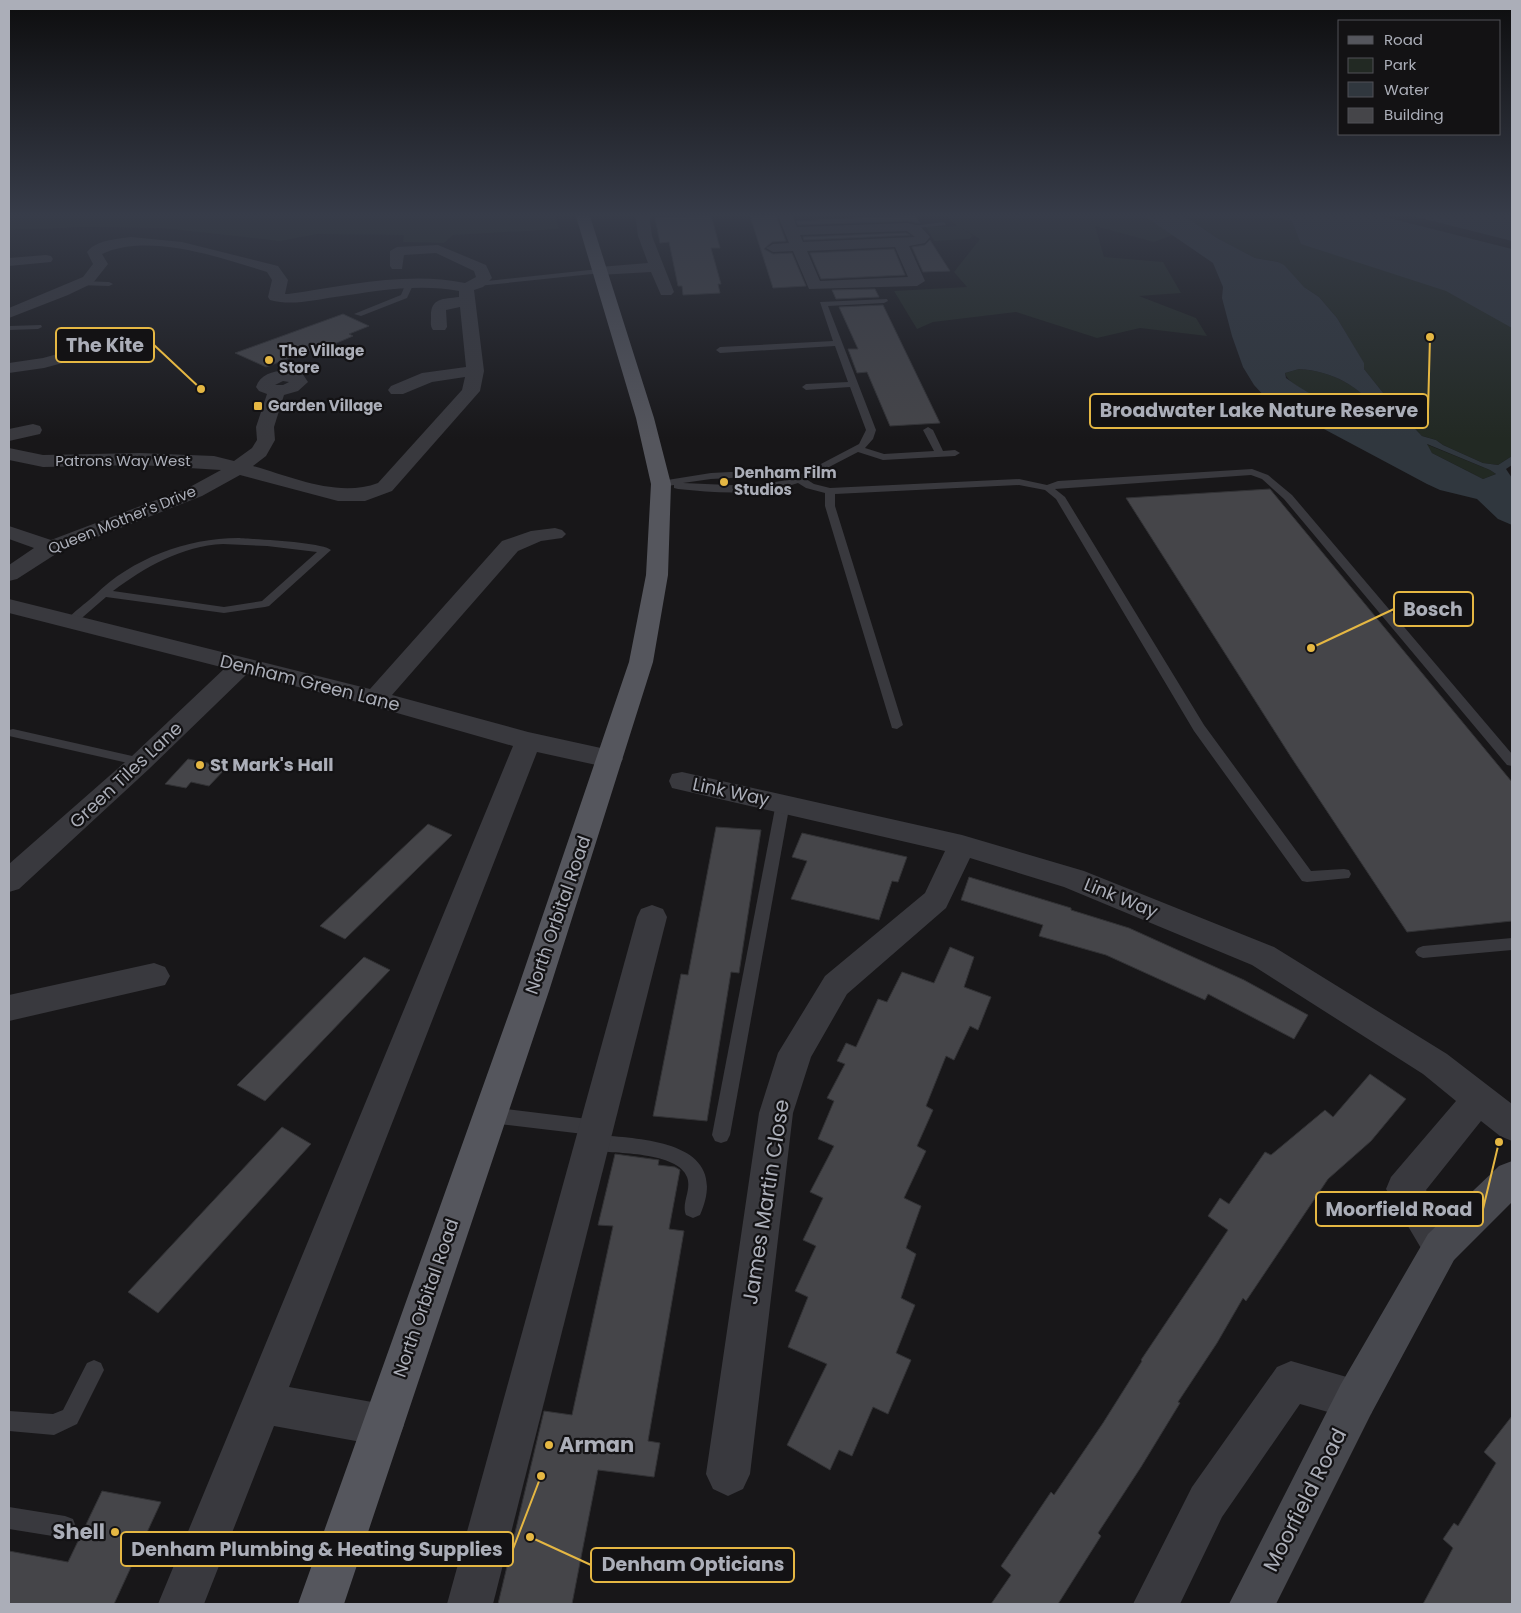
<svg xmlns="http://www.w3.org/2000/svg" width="1521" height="1613" font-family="Poppins,sans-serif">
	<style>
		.green { fill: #222923 }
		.water { fill: #30373e; fill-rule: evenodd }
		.pier { fill: #181719 }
		.building { fill: #454549; stroke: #323235 }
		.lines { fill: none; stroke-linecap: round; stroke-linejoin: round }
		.lane { fill: #39393e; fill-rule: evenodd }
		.street { fill: #39393e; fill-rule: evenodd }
		.secondary { fill: #47484e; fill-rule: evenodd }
		.primary { fill: #55565d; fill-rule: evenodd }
		.poi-dot { fill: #e5b743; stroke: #131214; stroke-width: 2 }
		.labels { text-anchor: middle; stroke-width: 4.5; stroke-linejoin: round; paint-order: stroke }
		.far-poi-label { font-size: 15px; font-weight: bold; fill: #abaeb8; stroke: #131214; text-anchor: start }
		.far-street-label { font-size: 15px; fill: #abaeb8; stroke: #131214 }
		.street-label { font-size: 18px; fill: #abaeb8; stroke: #131214 }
		.poi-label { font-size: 18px; font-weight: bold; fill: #abaeb8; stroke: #131214; text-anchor: start }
		.near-street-label { font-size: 21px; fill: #abaeb8; stroke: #131214 }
		.near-poi-label { font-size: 21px; font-weight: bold; fill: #abaeb8; stroke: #131214; text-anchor: start }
		.leader { fill: none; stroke: #e5b743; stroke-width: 2 }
		.callout-dot { fill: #e5b743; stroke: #131214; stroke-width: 2 }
		.callout { fill: #131214; stroke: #e5b743; stroke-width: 2 }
		.callout-label { font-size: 19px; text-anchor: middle; font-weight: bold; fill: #abaeb8 }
	</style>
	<rect width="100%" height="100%" fill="#181719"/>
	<!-- green -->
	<g class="green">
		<path d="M9 213H555L559 229 453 235 444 243 403 242 404 235 317 234 280 241 163 228 84 227 9 230Z"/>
		<path d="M943 213H1141L1173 235 1154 242 1095 226 1104 257 1163 262 1181 293 1139 296 1196 318 1207 336 1140 328 1097 338 1016 312 933 322 917 329 894 291 967 287 954 272 980 239 963 229 973 236 969 239 934 241 926 227 957 226Z"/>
		<path d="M1180 213H1512V456L1498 465 1483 463 1443 445 1436 440 1422 436 1396 409 1364 369 1363 362 1337 318 1319 297 1304 287 1278 262 1255 258 1217 238Z"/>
		<path d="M1299 369C1332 371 1361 386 1379 414V418L1374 420C1356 415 1289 390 1285 373Z"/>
		<path d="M1426 444 1490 470 1496 474 1483 479 1432 453Z"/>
	</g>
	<!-- water -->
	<g class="water">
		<path d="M1140 213H1180L1217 238 1255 258 1278 262 1284 265 1304 287 1319 297 1337 318 1364 363V369L1396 409 1422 436 1436 440 1443 445 1483 463 1498 465 1512 456V465L1506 469 1512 478V525L1498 519 1477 499 1440 490 1427 484 1266 398 1254 385 1243 367 1232 336 1222 298 1223 287 1213 263ZM1299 369C1332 371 1361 386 1379 414V418L1374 420C1344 412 1312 397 1286 378L1285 373ZM1427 444 1490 470 1496 474 1483 479 1432 453Z"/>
		<path d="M1261 213H1512V328L1446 291 1301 244 1292 221Z"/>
	</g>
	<!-- pier -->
	<path class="pier" d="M1369 213H1401L1512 241V249Z"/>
	<!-- building -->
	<g class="building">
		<path d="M749 213H775L786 241 772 242 764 249 773 254 792 253 806 286 773 288Z"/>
		<path d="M711 215 720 248H711L721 284H718L720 293 683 295 682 286H678L669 242 660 243 655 218Z"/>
		<path d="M915 215 920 223 908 221 798 225 796 221Z"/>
		<path d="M906 233 910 235 804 240 803 237Z"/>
		<path d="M930 240 950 271 923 272 912 247 925 245Z"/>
		<path d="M894 249 905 275 821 279 810 253Z"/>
		<path d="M875 289 879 297 836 299 832 290Z"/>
		<path d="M883 305 940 423 890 426 867 372 857 373 848 349H858L839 307Z"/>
		<path d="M343 314 369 326 349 334 353 336 325 348 321 346 266 367 235 353Z"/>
		<path d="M1270 489 1512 782V921L1407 932 1291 757 1126 498Z"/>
		<path d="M188 759 227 767 209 786 191 782 186 788 165 784Z"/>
		<path d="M428 824 452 835 345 939 320 926Z"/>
		<path d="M716 827 761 830 739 973 731 972 707 1121 653 1116 681 974 688 975Z"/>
		<path d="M802 833 907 857 898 882 892 881 879 920 791 899 807 861 792 857Z"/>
		<path d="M969 877 1071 908V910L1129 928 1244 980 1308 1015 1294 1039 1208 994 1205 1000 1106 955 1039 936 1043 925 961 900Z"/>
		<path d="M950 947 974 957 964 987 991 997 978 1030 970 1026 954 1060 946 1056 926 1106 933 1110 917 1146 926 1151 904 1198 921 1206 906 1248 916 1254 901 1298 915 1305 896 1353 911 1360 888 1414 873 1407 852 1456 839 1450 830 1470 787 1445 827 1364 788 1347 808 1297 795 1291 816 1246 803 1240 823 1198 810 1192 834 1146 818 1139 834 1101 827 1098 845 1064 837 1061 846 1043 856 1047 878 999 887 1002 902 972 934 983Z"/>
		<path d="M364 957 390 970 265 1101 237 1085Z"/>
		<path d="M1370 1074 1406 1099 1371 1141 1328 1179 1246 1301 1243 1298 1217 1343 1178 1402 1180 1403 1141 1467 1098 1533 1101 1536 1058 1604H991L1011 1575 1001 1566 1051 1492 1054 1495 1103 1423 1142 1361 1141 1360 1228 1230 1208 1216 1220 1198 1229 1204 1265 1152 1271 1155 1325 1110 1333 1117Z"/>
		<path d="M282 1127 311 1144 158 1313 128 1292Z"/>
		<path d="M615 1154 659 1160 658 1165 675 1167 680 1170 669 1229 684 1231 648 1441 660 1443 654 1477 598 1470 572 1604H498L544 1411 572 1415 613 1226 598 1225Z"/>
		<path d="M1512 1416V1604H1423L1453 1548 1443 1539 1454 1523 1458 1526 1496 1463 1484 1452Z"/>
		<path d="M102 1491 161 1502 114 1604H9V1551L68 1562Z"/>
	</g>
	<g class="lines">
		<!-- lane -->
		<g class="lane">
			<path d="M944 222 946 225 908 229 905 227Z"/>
			<path d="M599 269H602V273L478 286 474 284 478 282Z"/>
			<path d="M82 281 109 282 113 284 109 286 79 285V281Z"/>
			<path d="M406 283 413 285 407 298 361 316 354 314 401 295Z"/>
			<path d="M887 299 888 301 884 303 828 306 876 430 873 439 865 448 884 454 934 451 923 430 928 427 933 430 943 451 955 450 960 453 955 456 883 460 858 452 806 479 814 484 830 488 1019 479 1047 485 1058 481 1252 469 1268 475 1292 495 1512 754V766L1507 765 1284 499 1262 479 1251 475 1055 489 1065 497 1204 725 1311 871 1344 869 1349 870 1351 874 1349 878 1307 882 1302 881 1194 731 1056 499 1045 490 1019 485 835 494V506L903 725 897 729 892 728 825 506V493L806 488 798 483C759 496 718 493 678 489L674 488V485L661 487 656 484 661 481 711 473 770 470 798 476 859 444 866 430 850 387 806 390 802 387 806 384 848 382 835 346 720 353 716 350 720 347 833 341 820 302ZM770 476 787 480 751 486 683 483 711 479Z"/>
			<path d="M41 325 42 327 38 329 9 330V326Z"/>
			<path d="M238 538C253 539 323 542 331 550L269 606 265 607 224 613 106 597 76 623 72 624 66 621C74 611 85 604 95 595 131 559 187 538 238 538ZM223 544 267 546 317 552 262 601 224 607 113 591C145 567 182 546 223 544Z"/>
			<path d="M13 729 141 758 148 762 141 766 9 736V730Z"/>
			<path d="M783 798 790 803 730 1135 727 1141 721 1143 715 1141 712 1135 776 803Z"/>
			<path d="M1512 938V950L1423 958 1418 956 1415 952 1418 948 1423 946Z"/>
			<path d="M490 1107 596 1120 602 1122 605 1128 602 1134 598 1135C646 1139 732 1142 700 1215L693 1218 686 1215C681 1203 692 1190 687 1177 678 1152 615 1153 593 1151L587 1149 584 1143 587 1137 592 1135 490 1123 484 1120 481 1115 484 1110Z"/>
			<path d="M94 1360 101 1363 104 1370 77 1424 54 1435 9 1431V1411L53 1414 63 1410 87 1363Z"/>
			<path d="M9 1507 65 1516 73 1519 76 1527 73 1535 65 1538 9 1529Z"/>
		</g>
		<!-- street -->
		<g class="street">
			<path d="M635 213H649L652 236 674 292 671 295H661L651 272 599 275 592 271 599 267 648 263 638 236Z"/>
			<path d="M777 213H791L797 227 908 223 920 226 930 237 925 243 909 246 925 281 917 286 809 289 793 251 773 252 766 248 773 244 789 243ZM907 231 915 237 803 242 800 235ZM895 247 908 277 820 281 807 251Z"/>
			<path d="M131 237 182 242 278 266 288 280 285 294H288C346 286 407 271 465 283L476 277 474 271 436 253 404 255 402 269H392L390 266V251L397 247 438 245 486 265 492 278 483 287 474 290 484 371 480 391 392 491 365 501H338L240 475 202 496 59 552 17 579 9 581V565L34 548 9 539V526L51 540 188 488 221 470 140 465 43 467 9 460V448L43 455 140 453 214 456 234 461 252 448 257 440 256 427 267 394 259 391 256 387C262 369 286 369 302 373L308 382 298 391 284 395 274 427 275 440 266 456 253 466C292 477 338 498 378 483L462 390 465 377 432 382 403 394H391L388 390 391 386 422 373 466 367 460 307 446 310 447 327 445 330H433C430 326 431 323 431 318 430 298 442 299 459 297V291C419 283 375 291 335 297 314 300 292 306 270 300L268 297 272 280 267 272C222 258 148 232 102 254L108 264 93 283 68 295 9 318V308L83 277 93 264 87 252C96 240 117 239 131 237ZM283 381 289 382 283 385H275Z"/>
			<path d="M46 255 51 256 53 259 51 262 9 266V258Z"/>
			<path d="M112 339 118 340 120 344 118 348 44 368 9 373V363L43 358Z"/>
			<path d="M33 424 40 426 42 430 40 434 9 441V429Z"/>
			<path d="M555 528 562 530 566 534 562 538 541 541 518 551 392 695 528 732 610 750 619 753 623 759 619 765 610 768 537 752 289 1387 383 1404 398 1410 404 1425 398 1440 383 1446 274 1426 204 1604H158L513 746 369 705 247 674 150 768 19 889 9 892V864L132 756 225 668 9 613V599L370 689 502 541 531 531Z"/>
			<path d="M682 772 962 835 1084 871 1274 947 1447 1054 1512 1104V1141L1500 1136 1481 1121 1426 1190 1454 1234 1460 1247 1454 1260 1441 1265 1428 1260 1386 1189 1391 1177 1456 1101 1423 1074 1252 965 1064 887 970 858 946 908 847 994 811 1057 793 1113 750 1474 743 1489 728 1496 713 1489 706 1474 759 1113 778 1053 825 976 925 893 945 851 672 788 669 781 672 774Z"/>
			<path d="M652 905 663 909 667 917 493 1604H447L637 917 641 909Z"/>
			<path d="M154 963 165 967 170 976 165 985 9 1021V995Z"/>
			<path d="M1291 1361 1371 1384 1377 1399 1371 1414 1356 1420 1300 1404 1222 1517 1180 1604H1133L1192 1487 1277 1367Z"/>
		</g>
		<!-- secondary -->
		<path class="secondary" d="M1512 1161V1202L1454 1260 1371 1414 1276 1604H1229L1341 1384 1428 1234 1499 1166Z"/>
		<!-- primary -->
		<path class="primary" d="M575 213H589L654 418 671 484 668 575 653 662 549 991 344 1604H298L517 991 629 662 646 575 651 484 636 418Z"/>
	</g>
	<!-- sky -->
	<linearGradient id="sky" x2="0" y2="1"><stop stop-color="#0d0d0e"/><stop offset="0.49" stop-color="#373c49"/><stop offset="1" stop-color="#373c49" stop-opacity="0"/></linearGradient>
	<rect width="1521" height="439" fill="url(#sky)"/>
	<!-- markers -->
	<g class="poi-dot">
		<circle cx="269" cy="360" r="5"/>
		<rect x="253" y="401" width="10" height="10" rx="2.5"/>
		<circle cx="724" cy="482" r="5"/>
		<circle cx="200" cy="765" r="5"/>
		<circle cx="549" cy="1445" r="5"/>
		<circle cx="115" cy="1532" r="5"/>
	</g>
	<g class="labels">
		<!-- far-poi labels -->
		<g class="far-poi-label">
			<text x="279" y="356">The Village<tspan x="279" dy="17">Store</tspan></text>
			<text x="268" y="411">Garden Village</text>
			<text x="734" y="478">Denham Film<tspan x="734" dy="17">Studios</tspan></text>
		</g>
		<!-- far-street labels -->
		<g class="far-street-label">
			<text x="123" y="466">Patrons Way West</text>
			<text transform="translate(122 520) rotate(-22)" y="5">Queen Mother's Drive</text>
		</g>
		<!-- street labels -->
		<g class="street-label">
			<text transform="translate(310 683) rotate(14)" y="6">Denham Green Lane</text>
			<text transform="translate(126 775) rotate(-43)" y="6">Green Tiles Lane</text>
			<text transform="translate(731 792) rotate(12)" y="6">Link Way</text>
			<text transform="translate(1121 898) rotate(22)" y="6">Link Way</text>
			<text transform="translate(558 915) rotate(-71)" y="6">North Orbital Road</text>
			<text transform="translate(426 1298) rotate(-71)" y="6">North Orbital Road</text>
		</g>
		<!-- poi labels -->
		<g class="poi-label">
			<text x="210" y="771">St Mark's Hall</text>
		</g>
		<!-- near-street labels -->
		<g class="near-street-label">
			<text transform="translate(766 1202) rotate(-81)" y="7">James Martin Close</text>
			<text transform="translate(1305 1500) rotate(-63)" y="7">Moorfield Road</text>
		</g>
		<!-- near-poi labels -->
		<g class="near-poi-label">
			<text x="559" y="1452">Arman</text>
			<text x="105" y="1539" text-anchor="end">Shell</text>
		</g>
	</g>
	<!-- callouts -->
	<path class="leader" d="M201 389L154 345M1430 337L1428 411M1311 648L1394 609M1499 1142L1483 1209M541 1476L513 1549M530 1537L591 1565"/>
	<g class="callout-dot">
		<circle cx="201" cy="389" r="5"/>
		<circle cx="1430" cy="337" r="5"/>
		<circle cx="1311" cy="648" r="5"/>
		<circle cx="1499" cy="1142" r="5"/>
		<circle cx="541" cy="1476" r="5"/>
		<circle cx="530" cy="1537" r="5"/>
	</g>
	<g class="callout">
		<rect x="56" y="328" width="98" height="34" rx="5"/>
		<rect x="1090" y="394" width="338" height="34" rx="5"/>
		<rect x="1394" y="592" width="79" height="34" rx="5"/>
		<rect x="1316" y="1192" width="167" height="34" rx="5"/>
		<rect x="121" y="1532" width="392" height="34" rx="5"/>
		<rect x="591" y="1548" width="203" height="34" rx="5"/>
	</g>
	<g class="callout-label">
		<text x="105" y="352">The Kite</text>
		<text x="1259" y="417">Broadwater Lake Nature Reserve</text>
		<text x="1433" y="616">Bosch</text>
		<text x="1399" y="1216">Moorfield Road</text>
		<text x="317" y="1556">Denham Plumbing &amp; Heating Supplies</text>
		<text x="693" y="1571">Denham Opticians</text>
	</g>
	<!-- border -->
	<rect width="1521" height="1613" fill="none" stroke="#abaeb8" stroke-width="20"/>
	<!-- legend -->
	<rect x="1338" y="20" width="162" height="115" fill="#131214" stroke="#505056"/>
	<rect x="1348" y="36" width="25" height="8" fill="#55565d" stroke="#505056"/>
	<text x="1384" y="45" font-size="15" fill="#abaeb8">Road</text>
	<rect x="1348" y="58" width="25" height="15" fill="#222923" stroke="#505056"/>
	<text x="1384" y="70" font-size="15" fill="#abaeb8">Park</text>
	<rect x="1348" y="82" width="25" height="15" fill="#30373e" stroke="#505056"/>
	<text x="1384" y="95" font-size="15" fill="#abaeb8">Water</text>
	<rect x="1348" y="108" width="25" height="15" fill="#454549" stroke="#505056"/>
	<text x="1384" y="120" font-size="15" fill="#abaeb8">Building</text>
</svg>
